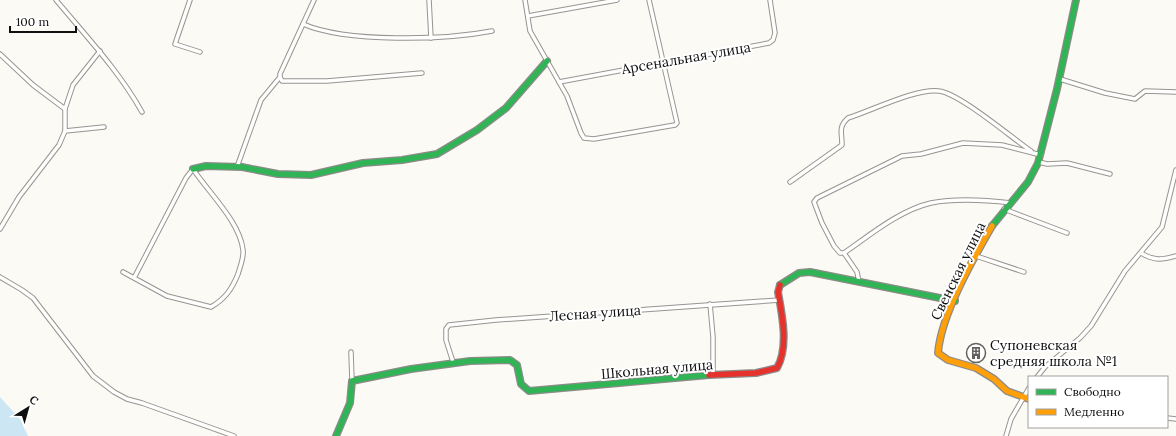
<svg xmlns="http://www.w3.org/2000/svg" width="1176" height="436" font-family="Lora,serif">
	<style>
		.water { fill: #cce6f4 }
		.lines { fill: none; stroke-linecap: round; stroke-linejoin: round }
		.street-casing { stroke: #969592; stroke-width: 5.5 }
		.fast-casing { stroke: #8c8b89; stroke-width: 8 }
		.slow-casing { stroke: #8c8b89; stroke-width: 8 }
		.jam-casing { stroke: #8c8b89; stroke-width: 8 }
		.street { stroke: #fffefd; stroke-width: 3.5 }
		.fast { stroke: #30b455; stroke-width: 5.5 }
		.slow { stroke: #ff9f0a; stroke-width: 5.5 }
		.jam { stroke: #e5322d; stroke-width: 5.5 }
		.labels { text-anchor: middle; stroke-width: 4; stroke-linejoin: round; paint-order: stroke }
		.street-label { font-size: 14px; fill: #0f0f0f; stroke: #fff }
		.poi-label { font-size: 14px; fill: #0f0f0f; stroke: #fff; text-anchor: start }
	</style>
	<rect width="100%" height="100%" fill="#fcfaf4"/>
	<!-- water -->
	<path class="water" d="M0 397 20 419 28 436H0Z"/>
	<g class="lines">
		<!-- street casing -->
		<g class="street-casing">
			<g id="street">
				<path d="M56 0C86 36 119 71 142 112"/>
				<path d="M190 0 175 44 200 52"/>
				<path d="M314 0 280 74V77L282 81H327L422 73"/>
				<path d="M429 0 431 38"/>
				<path d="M525 0 530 31 567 96 581 133 584 138 594 139 675 125 677 123 649 0"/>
				<path d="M528 16 617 0"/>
				<path d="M303 24C347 43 445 40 492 31"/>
				<path d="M0 54 33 85 65 109"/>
				<path d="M1060 79 1105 93 1135 99 1145 91 1176 92"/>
				<path d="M559 82 769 43 773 40 775 33 770 0"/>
				<path d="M65 131 104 127"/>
				<path d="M1039 162 1047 164 1067 163 1110 174"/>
				<path d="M237 167 261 100 280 77"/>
				<path d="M790 182 842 145C842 132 838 127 848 118 871 111 916 88 939 91 959 93 1012 138 1031 151"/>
				<path d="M1004 209 1067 233"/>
				<path d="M0 229 19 197 59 145 65 131V109L73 85 100 51"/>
				<path d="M844 253H840L834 246 822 223 814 202 817 198 902 156 921 154 963 143 1002 145 1041 155"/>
				<path d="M1141 253C1154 261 1162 260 1176 256"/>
				<path d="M976 256 1024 272"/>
				<path d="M123 272 167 296 211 307C225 299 232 289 238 274 240 267 244 258 243 250 240 222 209 193 193 169L186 178 134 278"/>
				<path d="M0 277 22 290 33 298 93 376 114 392 127 399 142 403 234 436"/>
				<path d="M859 282 857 272 844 253C870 235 900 210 931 203 957 198 985 200 1011 203"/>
				<path d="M710 304 713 337V375"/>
				<path d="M351 352 352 381"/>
				<path d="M453 362 446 340V329L449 325 496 320 780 300"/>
				<path d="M1037 377 1045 367 1080 338 1091 326 1125 271 1162 227 1176 170"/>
				<path d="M1167 418 1176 419"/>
				<path d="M1006 436 1011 419 1029 388"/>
			</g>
		</g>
		<!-- fast casing -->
		<g class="fast-casing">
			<g id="fast">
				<path d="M193 169 206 166 242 167 278 174 311 175 363 163 402 160 437 154 477 130 506 108 547 61"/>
				<path d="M992 226 1028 182 1038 163 1057 89 1076 0"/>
				<path d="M780 285 799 273 810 272 955 301"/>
				<path d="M336 436 350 403 352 381 411 369 470 361 510 360 517 365 521 384 529 391 709 375"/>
			</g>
		</g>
		<!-- slow casing -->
		<g class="slow-casing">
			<path id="slow" d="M992 226C973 259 941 315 938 353L948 360 976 368 994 379 1007 391 1029 399"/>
		</g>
		<!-- jam casing -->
		<g class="jam-casing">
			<path id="jam" d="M709 375 756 373 777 368C789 347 782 314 778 292L780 285"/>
		</g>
		<!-- street -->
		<use href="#street" class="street"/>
		<!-- fast -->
		<use href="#fast" class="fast"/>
		<!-- slow -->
		<use href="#slow" class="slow"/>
		<!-- jam -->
		<use href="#jam" class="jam"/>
	</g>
	<!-- icons -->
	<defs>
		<g id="building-ring" transform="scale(1)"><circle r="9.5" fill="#fff" stroke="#62615f" stroke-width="1.5"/><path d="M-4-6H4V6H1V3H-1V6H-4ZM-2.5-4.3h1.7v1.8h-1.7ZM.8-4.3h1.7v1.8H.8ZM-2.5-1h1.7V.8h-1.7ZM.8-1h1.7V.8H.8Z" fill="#62615f"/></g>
	</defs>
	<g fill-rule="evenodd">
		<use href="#building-ring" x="976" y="353"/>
	</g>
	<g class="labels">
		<!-- street labels -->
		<g class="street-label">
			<text transform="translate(686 58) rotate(-10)" y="5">Арсенальная улица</text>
			<text transform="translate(958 271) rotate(-64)" y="5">Свенская улица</text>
			<text transform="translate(595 313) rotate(-4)" y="5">Лесная улица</text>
			<text transform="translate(657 369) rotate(-5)" y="5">Школьная улица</text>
		</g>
		<!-- poi labels -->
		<g class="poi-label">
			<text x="990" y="350">Супоневская<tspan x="990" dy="16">средняя школа №1</tspan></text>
		</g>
	</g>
	<!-- legend -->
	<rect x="1028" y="376" width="140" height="52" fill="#ffffff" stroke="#9f9f9f"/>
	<rect x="1036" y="389" width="20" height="6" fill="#30b455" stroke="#9f9f9f"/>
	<text x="1064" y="396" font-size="12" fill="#0f0f0f">Свободно</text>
	<rect x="1036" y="409" width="20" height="6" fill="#ff9f0a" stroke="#9f9f9f"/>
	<text x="1064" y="416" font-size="12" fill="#0f0f0f">Медленно</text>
	<!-- north arrow -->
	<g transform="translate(28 408) rotate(37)" stroke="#ffffff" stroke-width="3" paint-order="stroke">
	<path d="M0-3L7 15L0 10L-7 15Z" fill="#0f0f0f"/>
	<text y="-6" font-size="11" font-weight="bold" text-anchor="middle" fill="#0f0f0f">С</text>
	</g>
	<!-- scale -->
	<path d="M10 26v6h66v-6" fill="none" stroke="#0f0f0f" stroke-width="2"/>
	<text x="16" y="26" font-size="12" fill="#0f0f0f" stroke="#ffffff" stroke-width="3" paint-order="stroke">100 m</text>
</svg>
